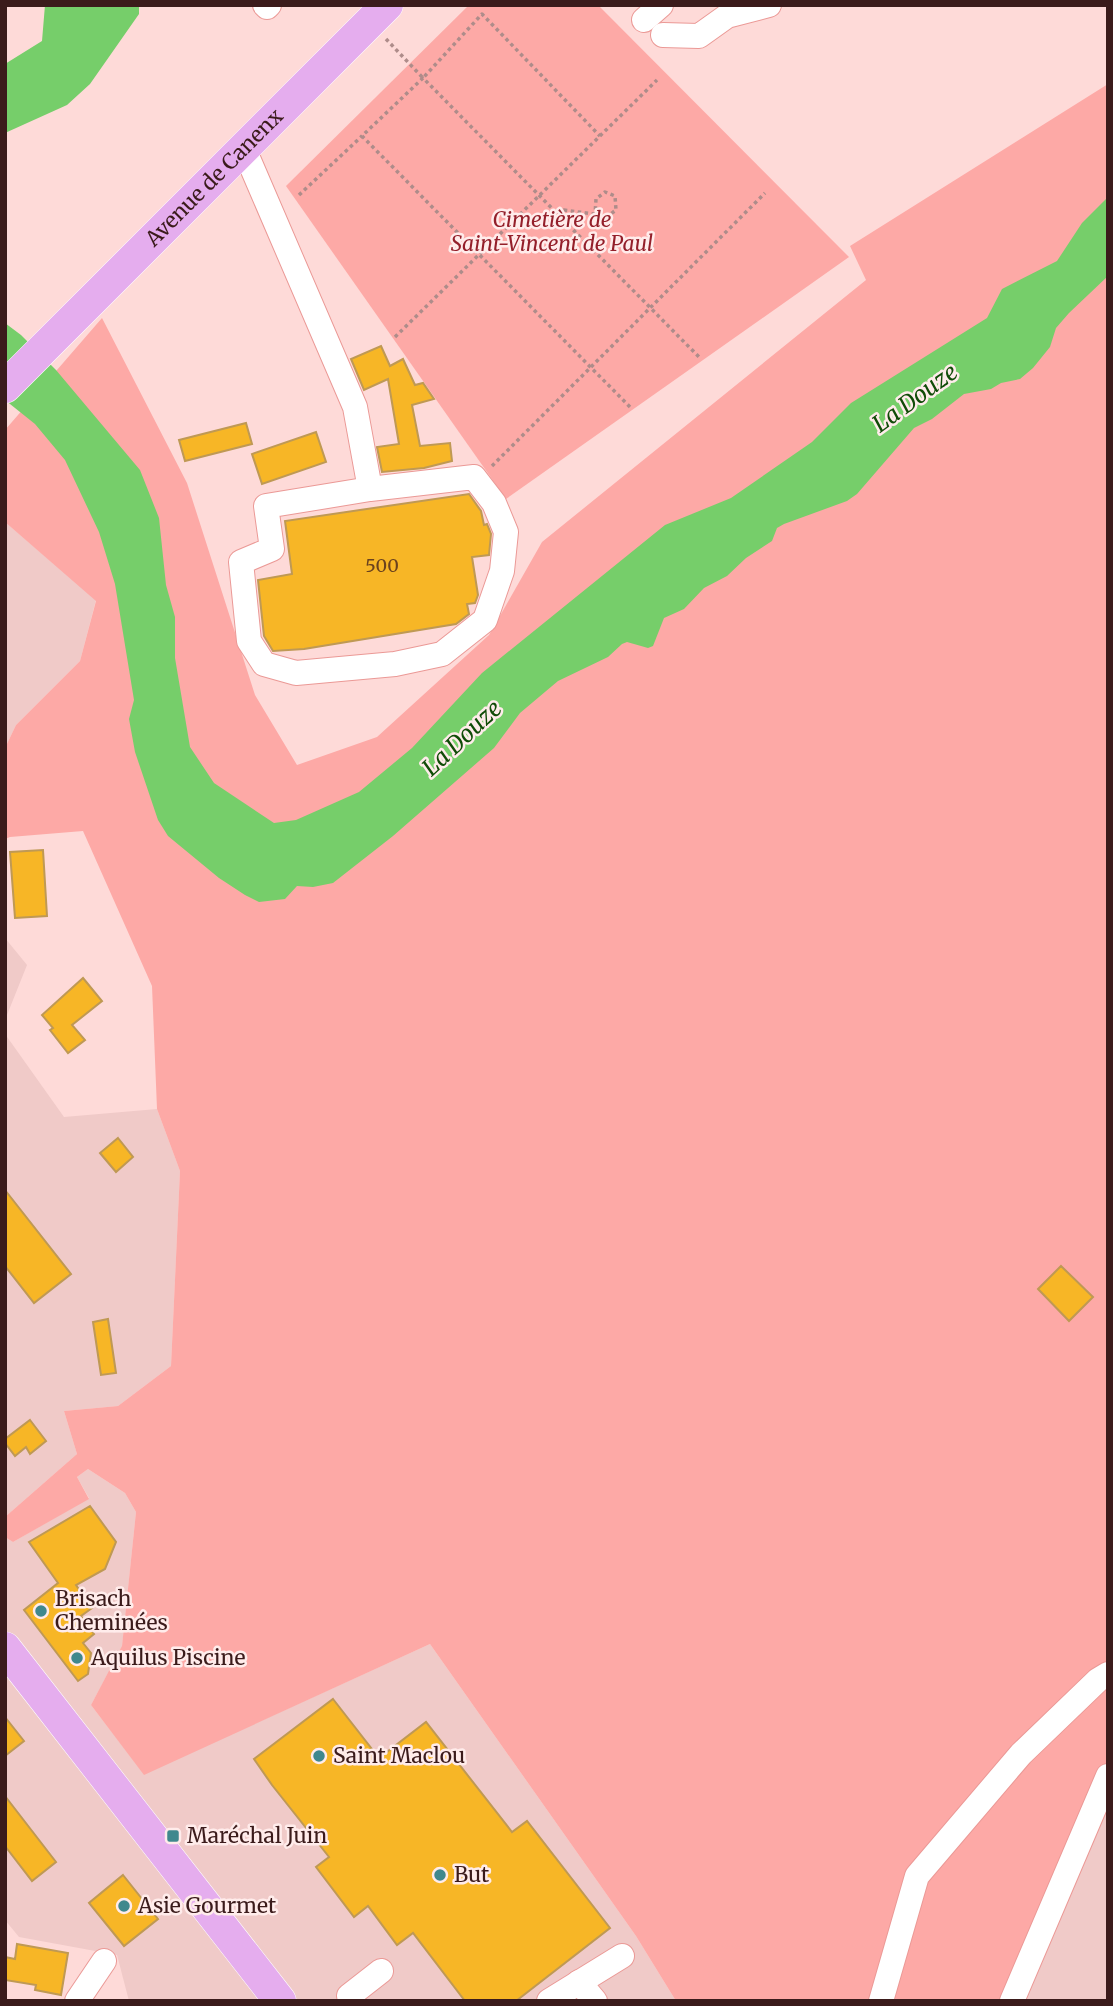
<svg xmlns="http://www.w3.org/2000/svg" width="1113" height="2006" font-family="Merriweather,serif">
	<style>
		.built { fill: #f0cac8 }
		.green { fill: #fda9a6 }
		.water { fill: #76ce6a }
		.building { fill: #f7b626; stroke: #bf9954; stroke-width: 2 }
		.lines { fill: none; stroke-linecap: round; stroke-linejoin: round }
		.minor-casing { stroke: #eb9996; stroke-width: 26 }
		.major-casing { stroke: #fff; stroke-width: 33 }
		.path { stroke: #ae8c8a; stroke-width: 3.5; stroke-dasharray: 3.5 3.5; stroke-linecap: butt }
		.minor { stroke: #fff; stroke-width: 24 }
		.major { stroke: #e5adee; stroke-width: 32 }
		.poi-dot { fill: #40888d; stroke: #ffeceb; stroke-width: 2.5 }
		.labels { text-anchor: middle; stroke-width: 5; stroke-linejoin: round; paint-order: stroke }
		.number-label { font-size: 18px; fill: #6a421e }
		.street-label { font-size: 21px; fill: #3b1b1b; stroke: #ffeceb }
		.park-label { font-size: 21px; font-style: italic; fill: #941f2a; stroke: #ffeceb }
		.poi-label { font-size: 21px; fill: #3b1b1b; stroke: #ffeceb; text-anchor: start }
		.water-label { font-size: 23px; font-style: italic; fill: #104c07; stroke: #ffeceb }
	</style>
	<rect width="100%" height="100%" fill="#fedad8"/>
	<!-- built -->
	<g class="built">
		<path d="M5 522 96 600 80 661 16 725 5 748Z"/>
		<path d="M5 938 27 965 5 1020Z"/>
		<path d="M5 1034 64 1117 157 1109 180 1171 171 1366 118 1406 64 1411 77 1454 5 1517Z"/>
		<path d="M88 1469 125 1493 136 1512 122 1647 91 1705 144 1774 430 1644 636 1936 676 2001H129L117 1955 19 1937 5 1920V1537L13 1542 89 1498 77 1477Z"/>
		<path d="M1108 1781V2001H1003Z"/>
	</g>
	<!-- green -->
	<g class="green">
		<path d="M469 5H598L849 257 506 499 286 186Z"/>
		<path d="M1108 84V1781L1003 2001H676L636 1936 430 1644 144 1775 91 1705 122 1646 136 1512 125 1493 88 1469 77 1477 89 1499 13 1542 5 1537V1517L77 1454 64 1411 118 1406 171 1366 180 1171 157 1109 152 986 83 831 10 837 5 839V748L16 725 80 661 96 601 5 522V430L102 318 187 483 255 695 297 765 377 737 489 635 542 542 866 280 850 246Z"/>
	</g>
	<!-- water -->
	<g class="water">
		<path d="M45 5H139V14L90 84 67 105 5 133V64L42 41Z"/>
		<path d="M1108 197V276L1069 313 1056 328 1050 347 1033 368 1020 379 1001 383 991 389 964 394 932 419 914 428 857 494 847 501 784 524 777 528 772 541 746 558 727 576 704 588 684 609 664 618 653 646 648 648 627 642 622 644 608 657 558 681 520 713 494 748 393 836 333 883 313 887 297 886 285 899 259 902 245 895 219 878 168 836 158 820 135 752 129 719 134 700 115 584 99 532 65 460 35 424 5 400V323L21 335 56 370 140 470 159 518 166 585 175 617V658L190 747 214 783 274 823 296 820 359 792 412 748 482 673 665 525 731 498 812 442 851 403 987 318 1002 289 1057 261 1082 223Z"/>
	</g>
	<!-- building -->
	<g class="building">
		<path d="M381 346 390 366 403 359 415 385 423 383 434 399 412 405 420 446 450 443 452 461 424 468 382 472 377 447 399 444 388 379 364 390 351 359Z"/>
		<path d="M246 423 252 444 185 461 179 440Z"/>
		<path d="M316 432 326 462 262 484 252 454Z"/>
		<path d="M469 494 481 511 484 525 487 524 491 534 489 555 472 557 478 595 475 603 467 604 469 614 456 624 304 649 273 651 264 636 258 580 292 574 285 521Z"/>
		<path d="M43 850 47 916 15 918 10 852Z"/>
		<path d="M83 978 102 1001 72 1025 85 1040 68 1053 50 1030 53 1028 42 1015Z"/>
		<path d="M118 1138 133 1157 116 1172 100 1153Z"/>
		<path d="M5 1190 71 1274 34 1303 5 1266Z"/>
		<path d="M1061 1266 1093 1297 1069 1321 1038 1289Z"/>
		<path d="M108 1319 116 1373 101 1375 93 1322Z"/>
		<path d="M30 1420 46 1441 30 1454 26 1447 15 1456 5 1443V1439Z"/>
		<path d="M90 1506 116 1542 105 1569 76 1585 92 1608 81 1616 94 1634 83 1643 91 1653 88 1674 78 1681 24 1610 58 1583 29 1542Z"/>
		<path d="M333 1699 379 1758 426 1722 512 1832 527 1821 610 1928 516 2001H465L413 1933 397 1945 368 1906 354 1917 316 1867 329 1857 272 1785 254 1759Z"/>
		<path d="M5 1717 24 1741 5 1756Z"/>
		<path d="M5 1796 56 1862 32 1881 5 1846Z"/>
		<path d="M123 1875 158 1919 124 1946 89 1903Z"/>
		<path d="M17 1944 68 1953 61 1995 35 1990 36 1985 5 1980V1957L15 1959Z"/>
	</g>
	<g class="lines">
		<!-- minor casing -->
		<g class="minor-casing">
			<g id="minor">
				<path d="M265 5 267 7 269 5"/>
				<path d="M644 20 661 5"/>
				<path d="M663 35 699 36 727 16 769 5"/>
				<path d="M244 149 355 407 370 489 474 477 494 503 506 532 502 571 485 620 442 654 395 664 296 673 264 664 249 641 241 562 272 549 266 506 370 489"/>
				<path d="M579 1982 595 2001"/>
				<path d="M349 1996 381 1971"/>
				<path d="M77 2001 104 1961"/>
				<path d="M549 2001 622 1956"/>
				<path d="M881 2001 917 1876 1021 1754 1098 1680 1108 1674"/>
				<path d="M1012 2001 1108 1776"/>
			</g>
		</g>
		<!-- major casing -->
		<g class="major-casing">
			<g id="major">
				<path id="s1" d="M5 387 387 5"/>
				<path d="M5 1648 280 2001"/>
			</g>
		</g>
		<!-- path -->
		<g class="path">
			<path d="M386 39 423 78 482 14 600 136"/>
			<path d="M299 195 362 136"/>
			<path d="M558 214 564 210 608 216 616 210 615 196 605 192 596 199 595 215"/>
			<path d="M395 337 657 80"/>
			<path d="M630 407 362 136 423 78 699 357"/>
			<path d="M492 466 765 193"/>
		</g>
		<!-- minor -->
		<use href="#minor" class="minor"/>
		<!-- major -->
		<use href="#major" class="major"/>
	</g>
	<!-- markers -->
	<g class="poi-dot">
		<circle cx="41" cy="1611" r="7"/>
		<circle cx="77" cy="1658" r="7"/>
		<circle cx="319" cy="1756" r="7"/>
		<rect x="166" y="1829" width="14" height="14" rx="3.5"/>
		<circle cx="440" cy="1875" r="7"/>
		<circle cx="124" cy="1906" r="7"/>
	</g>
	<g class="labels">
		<!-- number labels -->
		<g class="number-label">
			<text x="382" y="572">500</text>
		</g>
		<!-- street labels -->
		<g class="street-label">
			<text dy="7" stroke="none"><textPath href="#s1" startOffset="296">Avenue de Canenx</textPath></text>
		</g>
		<!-- park labels -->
		<g class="park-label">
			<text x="552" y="227">Cimetière de<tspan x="552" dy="24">Saint-Vincent de Paul</tspan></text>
		</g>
		<!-- poi labels -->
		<g class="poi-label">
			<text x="55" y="1606">Brisach<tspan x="55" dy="24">Cheminées</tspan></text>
			<text x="91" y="1665">Aquilus Piscine</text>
			<text x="333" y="1763">Saint Maclou</text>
			<text x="187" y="1843">Maréchal Juin</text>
			<text x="454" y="1882">But</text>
			<text x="138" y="1913">Asie Gourmet</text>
		</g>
		<!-- water labels -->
		<g class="water-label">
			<text transform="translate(915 398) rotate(-36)" y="8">La Douze</text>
			<text transform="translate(462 738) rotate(-43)" y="8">La Douze</text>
		</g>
	</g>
	<!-- border -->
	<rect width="1113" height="2006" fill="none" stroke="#3b1b1b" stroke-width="14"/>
</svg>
